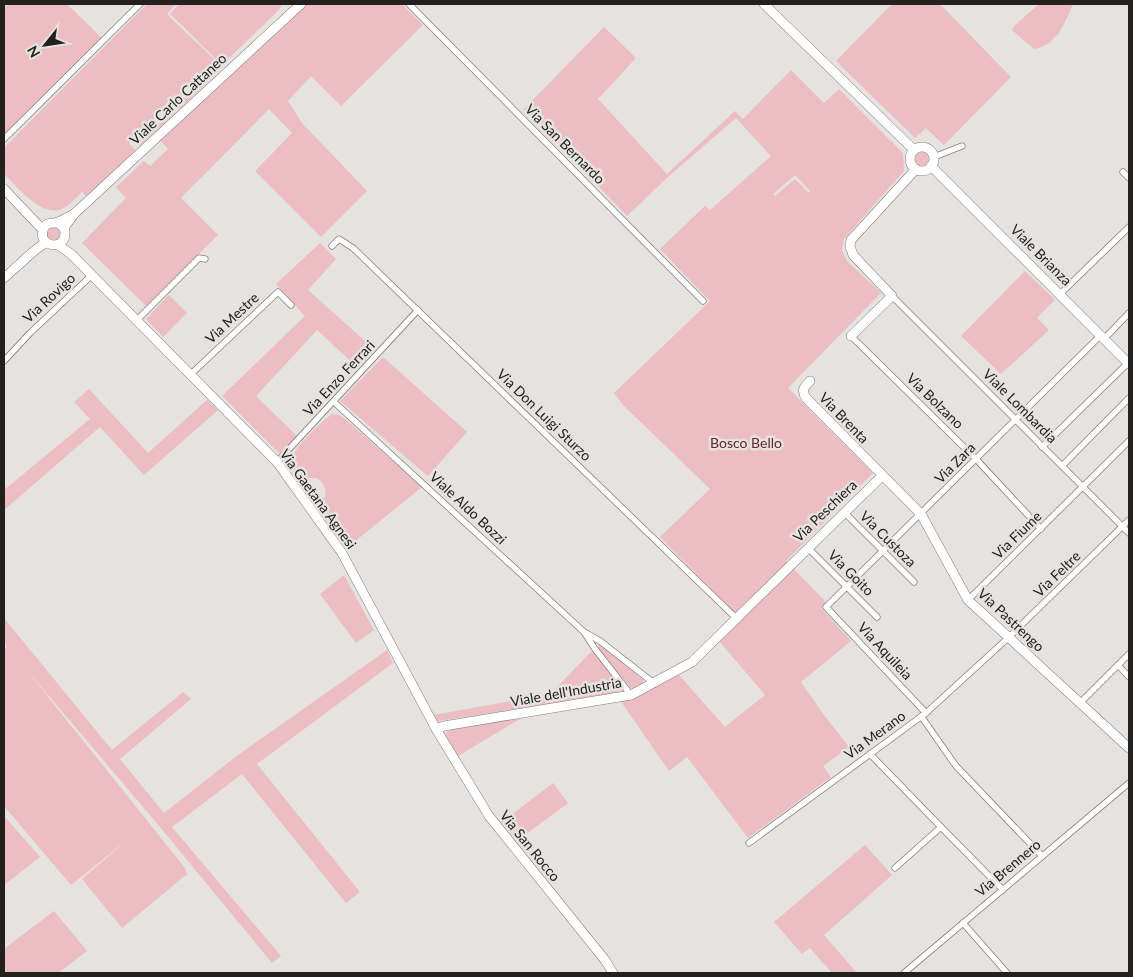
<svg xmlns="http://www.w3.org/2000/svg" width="1133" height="977" font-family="Lato,sans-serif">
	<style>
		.green { fill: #ecbdc2; fill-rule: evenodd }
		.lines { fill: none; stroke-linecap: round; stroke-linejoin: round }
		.street-casing { stroke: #837f7c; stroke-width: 7 }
		.secondary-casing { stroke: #837f7c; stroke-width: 10 }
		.street { stroke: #fff; stroke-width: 5.5 }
		.secondary { stroke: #fff; stroke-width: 9 }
		.labels { text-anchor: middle; stroke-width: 5; stroke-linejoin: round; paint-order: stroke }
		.street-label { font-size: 14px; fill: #232120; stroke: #e6e2df }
		.park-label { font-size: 14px; fill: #652531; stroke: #e6e2df }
	</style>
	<rect width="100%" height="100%" fill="#e6e2df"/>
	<!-- green -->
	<g class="green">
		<path d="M4 4H67L102 38 4 135Z"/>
		<path d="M147 4H176L167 14 222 67 179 110 176 107 200 83 196 80 129 143 135 150 87 197 82 192C77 197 71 204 64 208 43 220 18 187 4 174V148Z"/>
		<path d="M179 4H282L279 10 222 65 170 14Z"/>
		<path d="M306 4H402L423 25 341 106 311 76 288 101 302 123 367 191 321 237 255 171 292 133 269 109 181 198 218 235 146 306 82 243 126 198 116 187 144 161 150 166 168 149 160 140Z"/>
		<path d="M892 4H940L1011 77 944 145 926 128 915 138 836 61Z"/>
		<path d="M1039 4H1073C1065 23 1057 45 1034 49L1012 30 1014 26Z"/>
		<path d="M604 27 636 58 598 99 667 174 735 111 743 119 791 70 824 103 839 89 903 153 904 171 844 239 842 250 847 261 881 293 788 388 873 473 786 561 826 602 821 608 851 641 801 682 824 715 849 747 823 766 831 777 748 838 687 757 669 771 620 700 638 696 679 675 725 727 765 695 719 641 740 618 660 537 710 489 623 405 614 393 710 301 660 249 705 206 710 210 771 156 736 118 669 176 627 216 524 109ZM795 175 810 191 809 193 795 179 775 196 773 194Z"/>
		<path d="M173 111 175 113 140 146 138 144Z"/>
		<circle cx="922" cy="159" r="7"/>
		<circle cx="54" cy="233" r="7"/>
		<path d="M320 243 336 259 308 290 374 349 358 368 317 330 256 396 297 436 280 454 222 396 305 316 276 284Z"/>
		<path d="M1025 271 1055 300 1037 318 1049 330 1001 374 961 336Z"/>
		<path d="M169 295 187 313 163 337 146 319Z"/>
		<path d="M383 357 467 432 428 476 340 401Z"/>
		<path d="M89 389 148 453 207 400 218 410 144 475 100 427 4 510V490L90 419 74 402Z"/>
		<path d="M332 414 339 415 344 418 422 487 348 547 317 503 325 497C327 485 321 476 308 478L303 486 289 465C290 451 320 423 332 414Z"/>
		<path d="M344 575 374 630 356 643 320 594Z"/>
		<path d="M4 618 112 750 183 692 191 699 120 759 164 813 238 755 387 650 393 663 257 764 360 892 346 903 242 774 172 827 281 956 272 963 155 821 25 668 185 868 187 874 122 928 82 879 130 838 71 885 4 806V649L7 647 4 642Z"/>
		<path d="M599 645 603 646 643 680V684L637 689 630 687 598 649Z"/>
		<path d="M593 650 618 683 621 688 620 691 600 697 437 721 433 715 550 694Z"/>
		<path d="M523 717 458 756 445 735 447 732 453 729Z"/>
		<path d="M553 783 568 803 517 841 502 822Z"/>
		<path d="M5 817 40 857 4 885V818Z"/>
		<path d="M865 845 892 875 824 935 857 973H832L810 948 802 954 774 922Z"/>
		<path d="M54 911 87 951 58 973H4V949Z"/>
	</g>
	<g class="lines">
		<!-- street casing -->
		<g class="street-casing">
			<g id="street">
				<path d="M409 4 703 301"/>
				<path d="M4 139 140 4"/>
				<path d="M934 157 962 146"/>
				<path d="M1123 172 1129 178"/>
				<path d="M332 246 339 239 353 248 736 618"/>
				<path d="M1060 294 1129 227"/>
				<path d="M892 296 1129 533"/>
				<path d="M136 321 199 258 205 259"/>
				<path d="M851 336 976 459 1041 529"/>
				<path d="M1104 339 1129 313"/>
				<path d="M4 361 30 333 91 276"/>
				<path d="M190 375 278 292 291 305"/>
				<path d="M334 402 584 632 595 649 631 695"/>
				<path d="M1042 447 1128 363"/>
				<path d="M277 462 418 310"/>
				<path d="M1062 466 1129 398"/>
				<path d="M844 512 914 582"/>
				<path d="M808 548 877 617"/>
				<path d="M968 600 1129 441"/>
				<path d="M586 633 600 641 655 684"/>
				<path d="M1118 665 1129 677"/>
				<path d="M1080 703 1129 654"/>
				<path d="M926 713 826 607 1101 335"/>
				<path d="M921 716 956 766 1042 856"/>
				<path d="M870 754 941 827"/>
				<path d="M749 843 926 713 1008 638 1129 520"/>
				<path d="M895 868 941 827 1003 890"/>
				<path d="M963 923 1007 973"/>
				<path d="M904 973 1129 783"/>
			</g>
		</g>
		<!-- secondary casing -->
		<g class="secondary-casing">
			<g id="secondary">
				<path d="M764 4 914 150"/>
				<circle cx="922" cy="159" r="12"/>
				<path d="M931 166 1129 364"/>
				<path d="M4 189 43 230"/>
				<path d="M57 222 64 228C71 251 38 249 43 231 43 229 45 226 47 224 50 223 53 223 55 223 62 221 68 217 74 214"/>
				<path d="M64 228 74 214 301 4"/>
				<path d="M58 245 71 254 277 462 342 553 436 729 489 816 605 960 613 973"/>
				<path d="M4 278 34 251 46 242"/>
				<path d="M851 336 892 296 853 255 850 246 851 240 916 169"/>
				<path d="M810 381C804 387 801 390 806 398L921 514 968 600 1129 748"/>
				<path d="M436 729 444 726 631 695 692 662 882 476"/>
			</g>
		</g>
		<!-- street -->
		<use href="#street" class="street"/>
		<!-- secondary -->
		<use href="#secondary" class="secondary"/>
	</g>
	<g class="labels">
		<!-- street labels -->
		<g class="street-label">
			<text transform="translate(178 99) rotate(-43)" y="5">Viale Carlo Cattaneo</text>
			<text transform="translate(565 144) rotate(45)" y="5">Via San Bernardo</text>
			<text transform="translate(1041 255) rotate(45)" y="5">Viale Brianza</text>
			<text transform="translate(49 298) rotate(-43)" y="5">Via Rovigo</text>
			<text transform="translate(232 318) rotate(-43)" y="5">Via Mestre</text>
			<text transform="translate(339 378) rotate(-47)" y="5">Via Enzo Ferrari</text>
			<text transform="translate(935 401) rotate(44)" y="5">Via Bolzano</text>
			<text transform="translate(1020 406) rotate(45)" y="5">Viale Lombardia</text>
			<text transform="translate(544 415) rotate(44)" y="5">Via Don Luigi Sturzo</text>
			<text transform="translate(844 418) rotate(46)" y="5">Via Brenta</text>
			<text transform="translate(955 463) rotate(-45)" y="5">Via Zara</text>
			<text transform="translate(318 499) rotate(54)" y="5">Via Gaetana Agnesi</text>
			<text transform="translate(468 508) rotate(43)" y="5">Viale Aldo Bozzi</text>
			<text transform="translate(825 511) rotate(-44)" y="5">Via Peschiera</text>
			<text transform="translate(1017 535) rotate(-44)" y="5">Via Fiume</text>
			<text transform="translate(888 539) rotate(45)" y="5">Via Custoza</text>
			<text transform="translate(851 573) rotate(45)" y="5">Via Goito</text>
			<text transform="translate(1057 574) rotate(-44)" y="5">Via Feltre</text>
			<text transform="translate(1011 620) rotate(43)" y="5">Via Pastrengo</text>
			<text transform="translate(885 651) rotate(47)" y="5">Via Aquileia</text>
			<text transform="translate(566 692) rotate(-10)" y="5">Viale dell'Industria</text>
			<text transform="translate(875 735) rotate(-36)" y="5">Via Merano</text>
			<text transform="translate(530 846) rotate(51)" y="5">Via San Rocco</text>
			<text transform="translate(1008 868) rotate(-40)" y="5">Via Brennero</text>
		</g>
		<!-- park labels -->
		<g class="park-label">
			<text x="746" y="448">Bosco Bello</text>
		</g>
	</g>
	<!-- border -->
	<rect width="1133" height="977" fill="none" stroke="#232120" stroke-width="10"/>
	<!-- north arrow -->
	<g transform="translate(45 45) rotate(240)" stroke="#e6e2df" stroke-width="4" paint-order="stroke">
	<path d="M0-4L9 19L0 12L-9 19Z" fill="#232120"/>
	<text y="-8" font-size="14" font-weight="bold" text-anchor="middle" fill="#232120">N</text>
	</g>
</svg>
